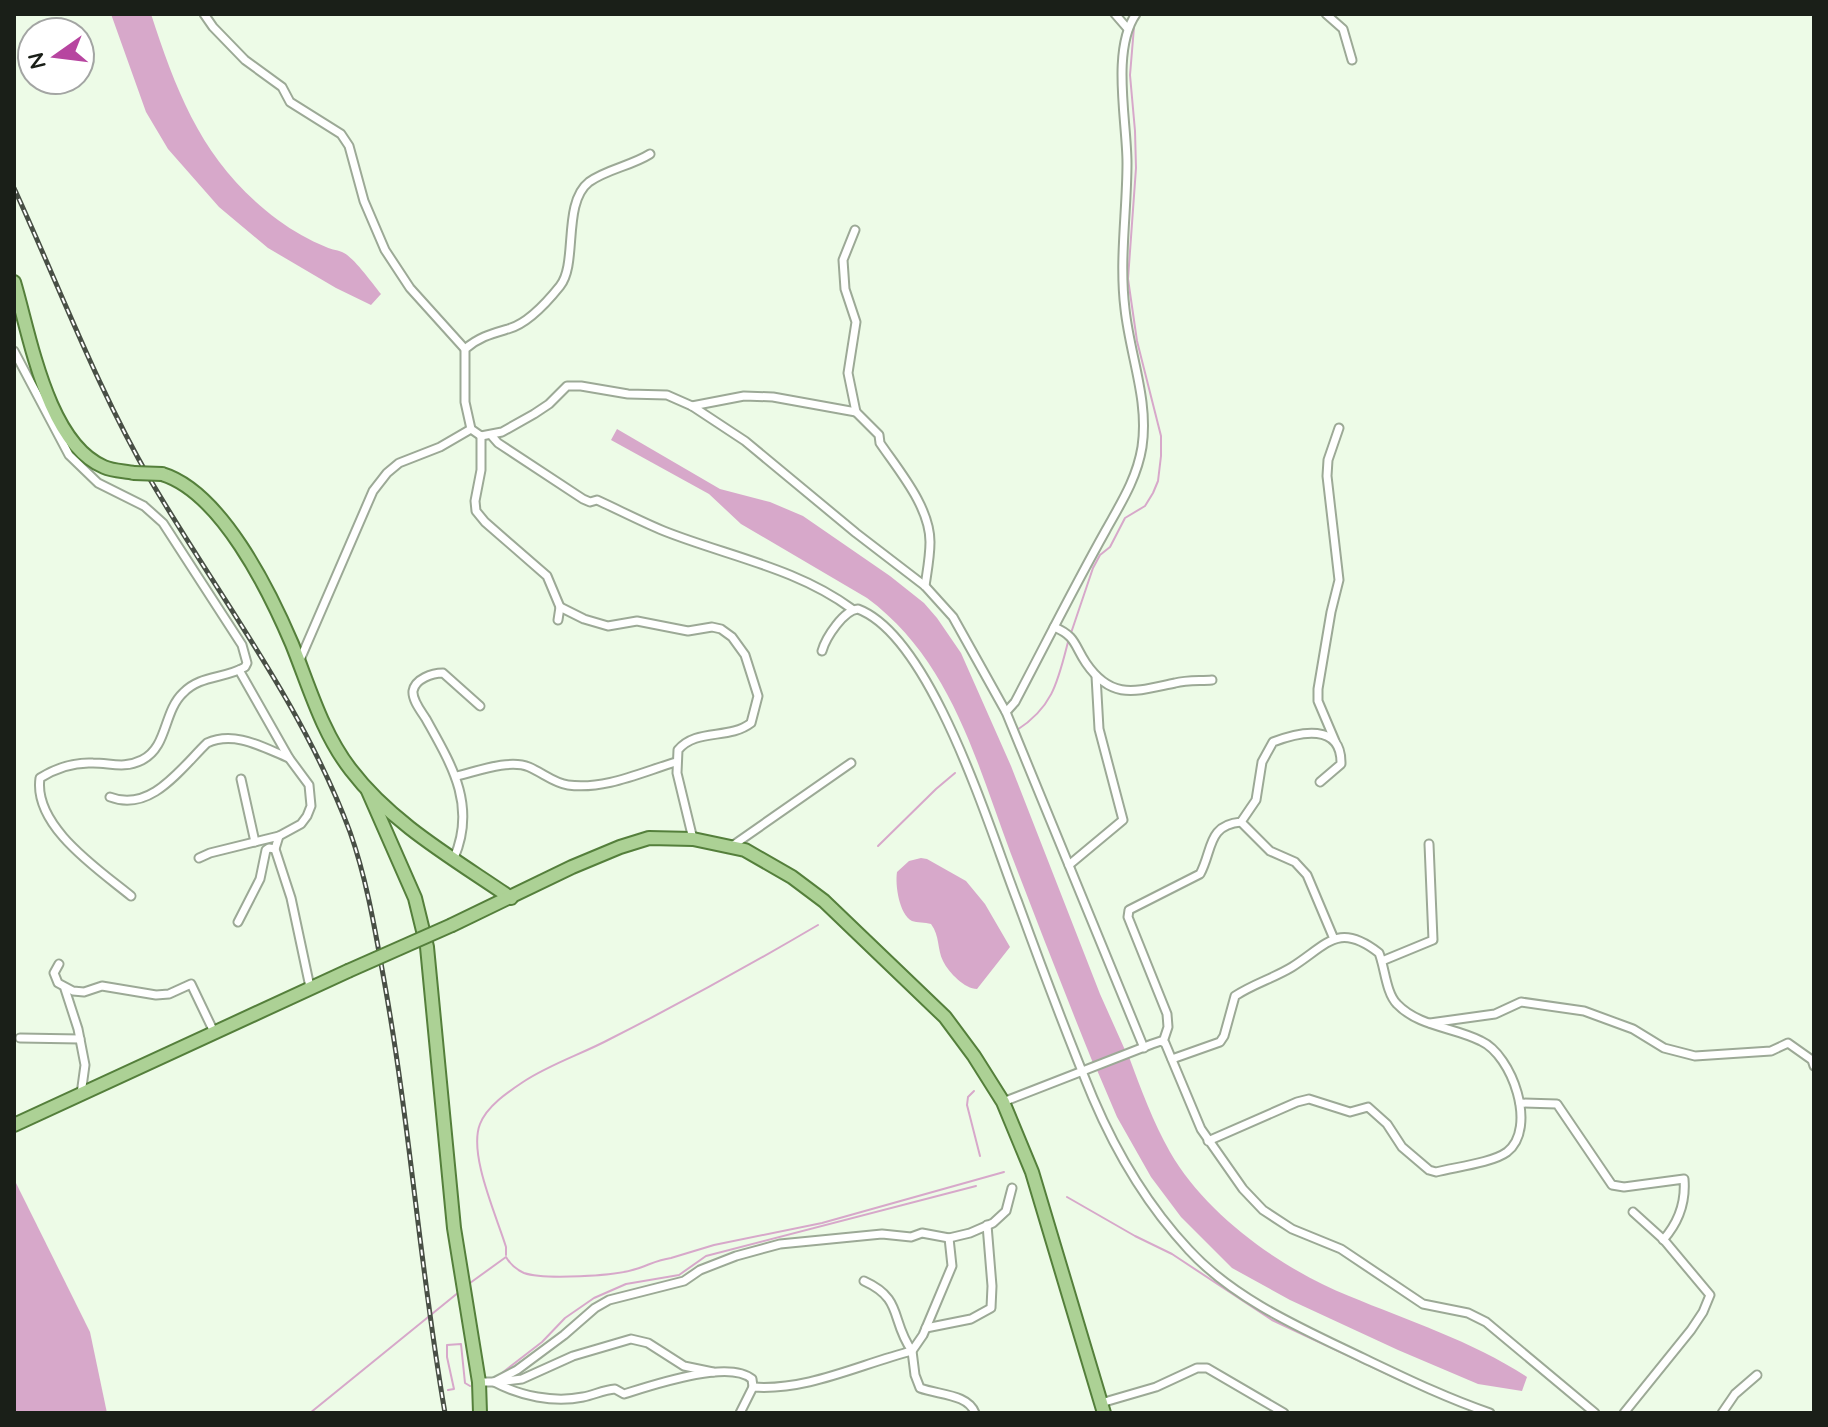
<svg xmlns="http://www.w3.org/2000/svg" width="1828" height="1427" font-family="Quicksand,sans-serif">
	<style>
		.water { fill: #d7a8ca }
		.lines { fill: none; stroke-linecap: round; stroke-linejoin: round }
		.stream { stroke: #d7a8ca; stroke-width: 2 }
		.minor-casing { stroke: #9ca996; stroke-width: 11 }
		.primary-casing { stroke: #547f3b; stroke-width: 16 }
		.minor { stroke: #fff; stroke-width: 7 }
		.primary { stroke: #acd195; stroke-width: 12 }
		.rail-casing { stroke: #484f45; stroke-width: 5 }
		.rail { stroke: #fff; stroke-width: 2; stroke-dasharray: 6; stroke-linecap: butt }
		.primary-bridge-casing { stroke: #547f3b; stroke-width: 16; stroke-linecap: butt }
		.primary-bridge { stroke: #acd195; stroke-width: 12 }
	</style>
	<rect width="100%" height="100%" fill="#edfbe7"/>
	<!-- water -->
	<g class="water">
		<path d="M111 14H151C178 97 205 166 278 220 293 231 309 240 326 247 332 250 339 250 344 253 355 259 372 283 381 294L371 305 336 288 268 248 219 207 168 149 146 112Z"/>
		<path d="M617 429 720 489 770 502 803 516 890 576 924 603 937 618 961 653 1011 766 1100 994 1125 1050 1093 1063C1065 994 1038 924 1011 854 976 761 951 660 867 598L741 524 709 494 611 440Z"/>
		<path d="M921 858 927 859 966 881 985 904 1010 947 977 989C965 989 949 973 943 961 937 949 940 936 931 924 925 922 917 923 912 921 899 914 895 885 897 872L909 861Z"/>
		<path d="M1129 1057C1141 1089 1153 1122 1170 1152 1207 1216 1282 1269 1349 1296 1409 1321 1472 1341 1527 1377L1522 1391 1478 1384 1398 1350 1290 1300 1232 1268 1181 1217 1151 1177 1117 1117 1097 1070Z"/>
		<path d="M14 1179 90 1332 107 1413H14Z"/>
	</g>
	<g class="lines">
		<!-- stream -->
		<g class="stream">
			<path d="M1070 636 1093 568 1100 555 1110 547 1125 518 1145 506 1153 493 1158 481 1161 456V436L1137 341 1128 279 1136 168 1135 131 1130 75 1134 27"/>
			<path d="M1017 730C1053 707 1058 681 1068 642"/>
			<path d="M878 846 936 789 955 773"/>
			<path d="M974 1091 968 1097 967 1105 980 1156"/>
			<path d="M1067 1197 1135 1236 1172 1254 1272 1320 1404 1382 1478 1413"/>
			<path d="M506 1255V1247C497 1217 468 1154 480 1124 487 1106 508 1092 523 1082 550 1064 582 1054 610 1039 681 1003 750 965 818 925"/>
			<path d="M470 1283 506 1257C510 1264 517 1270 524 1273 544 1280 616 1276 636 1269 649 1265 657 1260 671 1258L714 1245 822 1223 1004 1172"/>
			<path d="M502 1373 542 1342 565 1318 594 1298 626 1284 679 1275 706 1256 976 1186"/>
			<path d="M448 1390 454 1389 447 1357V1345L461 1344 465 1383 470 1386"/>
			<path d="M310 1413 459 1292"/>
		</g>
		<!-- minor casing -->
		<g class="minor-casing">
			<g id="minor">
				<path d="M204 14 213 27 245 60 282 87 290 102 341 134 349 146 364 201 385 250 410 288 465 349"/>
				<path d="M1115 14 1128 29"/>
				<path d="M1326 14 1343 29 1352 60"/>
				<path d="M650 154C631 166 607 169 589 182 562 203 578 264 560 286 548 301 527 324 508 329 491 334 479 337 465 349V402L471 429 481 436 502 432 534 414 549 404 567 386H581L628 394 667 395 692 406 745 441 856 533 925 586 953 617 1006 712 1144 1048"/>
				<path d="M855 230 843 260 845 289 856 322 848 373 856 412 879 435 880 443C899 471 930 507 930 542 930 557 927 572 925 586"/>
				<path d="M14 351 69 455 98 483 144 506 163 523 242 645 247 663 245 667C224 679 200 675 183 693 163 712 168 747 142 760 124 769 111 763 93 763 74 762 56 768 40 778 33 826 98 869 131 896"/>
				<path d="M692 406 744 396 773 397 856 412"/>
				<path d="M491 435 498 443 583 499 590 502 597 500C619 510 642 522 664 531 727 556 797 568 852 609"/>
				<path d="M481 436V470L475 501 476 511 485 522 547 576 560 607 558 620"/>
				<path d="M560 607 584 619 608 626 637 621 688 631 712 627 721 629 732 637 745 655 752 677 758 696 751 723C729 740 696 728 678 750L677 773 693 839"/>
				<path d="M1054 627C1076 636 1074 645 1086 663 1112 701 1136 691 1175 683 1187 680 1200 681 1212 680"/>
				<path d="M822 651C826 637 844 610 858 609 932 637 989 828 1017 900 1041 966 1066 1033 1093 1098 1116 1152 1149 1207 1189 1250 1235 1300 1303 1329 1363 1358 1405 1378 1446 1398 1490 1413"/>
				<path d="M299 662 373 491 387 473 399 463 440 447 471 429"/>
				<path d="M239 670 289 758 309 785 311 806 307 816 301 824 279 836 275 849 291 898 310 987"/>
				<path d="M1006 712 1015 702C1045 645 1074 587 1106 530 1121 503 1137 478 1142 447 1149 400 1130 356 1125 309 1119 260 1127 212 1127 163 1127 121 1111 50 1136 14"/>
				<path d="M1335 741 1318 701V689L1331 612 1339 580 1327 476 1328 460 1339 428"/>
				<path d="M457 776C478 771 509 759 529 767 543 773 554 783 568 785 605 790 642 772 676 762"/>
				<path d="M241 779 255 842"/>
				<path d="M110 797C151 813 181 768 207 743 235 730 264 748 289 758"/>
				<path d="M1241 822 1270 851 1295 862 1307 875 1334 939"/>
				<path d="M732 846 851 763"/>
				<path d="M199 858 210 853 279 836"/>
				<path d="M454 858C477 805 451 764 426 719 421 711 412 700 413 691 415 679 432 673 443 673L480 706"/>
				<path d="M1069 865 1123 820 1099 729 1096 676"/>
				<path d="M238 922 260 879 266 850 269 848 275 849"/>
				<path d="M1382 961 1433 940 1429 844"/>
				<path d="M59 964 54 973 58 983 73 991 84 992 102 986 156 995 169 994 191 984 214 1032"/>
				<path d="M65 989 78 1029 85 1065 81 1094"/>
				<path d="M1430 1023 1495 1014 1521 1002 1584 1011 1633 1029 1664 1048 1695 1056 1771 1051 1788 1043 1812 1060 1814 1066"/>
				<path d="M20 1038 80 1039"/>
				<path d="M1163 1042 1168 1027 1167 1014 1128 917 1129 910 1200 874C1213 850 1207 825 1241 822L1256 800 1262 762 1273 742C1299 732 1342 722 1341 764L1320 782"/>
				<path d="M1172 1059 1220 1042 1224 1036 1235 996C1253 984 1274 978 1292 967 1327 945 1338 921 1379 953 1385 968 1386 993 1397 1004 1419 1027 1454 1027 1481 1041 1512 1055 1538 1128 1507 1152 1492 1163 1455 1167 1436 1172L1429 1170 1402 1147 1387 1124 1368 1107 1350 1112 1309 1099 1297 1102 1208 1141"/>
				<path d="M1003 1102 1152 1044 1161 1041 1165 1043 1201 1129 1243 1189 1263 1210 1292 1229 1341 1249 1423 1304 1468 1313 1486 1322 1595 1413"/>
				<path d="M1520 1103 1557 1104 1612 1185 1624 1187 1684 1179C1686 1203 1679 1222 1663 1240"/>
				<path d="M949 1238 952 1266 923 1335 912 1351 915 1375 920 1388C939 1395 968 1394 975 1413"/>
				<path d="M926 1328 971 1319 991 1308 992 1286 987 1225"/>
				<path d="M479 1382H494L517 1370 564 1335 595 1308 609 1300 684 1281 700 1270 736 1256 780 1244 882 1234 911 1237 922 1233 949 1238 970 1233 993 1223 1006 1211 1012 1188"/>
				<path d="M494 1382C520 1396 554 1403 583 1397 594 1395 603 1390 615 1389L624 1394C653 1385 729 1359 752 1379L753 1387"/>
				<path d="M497 1382 522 1379 573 1356 631 1339 648 1343 684 1366 713 1372"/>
				<path d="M1101 1403 1156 1387 1197 1368H1207L1284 1413"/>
				<path d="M740 1413 753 1387C808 1391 860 1364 912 1351 890 1320 904 1299 864 1281"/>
				<path d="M1624 1413 1691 1330 1703 1312 1710 1295 1664 1240 1633 1212"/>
				<path d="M1722 1413 1735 1394 1757 1375"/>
			</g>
		</g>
		<!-- primary casing -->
		<g class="primary-casing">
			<g id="primary">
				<path d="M14 282C30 335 47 443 104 467 113 471 125 471 134 473"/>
				<path d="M162 474C221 492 269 590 292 644 309 686 322 733 351 770 392 824 456 860 511 898"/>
				<path d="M368 791 415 898 427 947 454 1228 479 1382 480 1413"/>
				<path d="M452 925 572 867 620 847 649 838 693 839 745 850 792 877 824 901 945 1017 974 1056 1003 1102 1032 1172 1104 1413"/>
				<path d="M14 1125 348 971"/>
			</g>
		</g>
		<!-- minor -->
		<use href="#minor" class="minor"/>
		<!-- primary -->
		<use href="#primary" class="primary"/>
		<!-- rail casing -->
		<g class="rail-casing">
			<path id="rail" d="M14 188C59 286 97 388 151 481 219 597 303 705 350 832 367 880 375 930 384 980 410 1124 420 1270 445 1413"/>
		</g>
		<!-- rail -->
		<use href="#rail" class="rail"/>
		<!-- primary-bridge casing -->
		<g class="primary-bridge-casing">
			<g id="primary-bridge">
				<path d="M134 473 162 474"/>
				<path d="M348 971 452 925"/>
			</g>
		</g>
		<!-- primary-bridge -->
		<use href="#primary-bridge" class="primary-bridge"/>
	</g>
	<!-- border -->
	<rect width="1828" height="1427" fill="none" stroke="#1a1f18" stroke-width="32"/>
	<!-- north arrow -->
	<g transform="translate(56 56) rotate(256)"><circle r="38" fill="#ffffff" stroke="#a3a5a3" stroke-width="2"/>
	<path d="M0-6L14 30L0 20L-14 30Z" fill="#b745a0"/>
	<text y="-12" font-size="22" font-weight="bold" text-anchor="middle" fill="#1a1f18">N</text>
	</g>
</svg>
